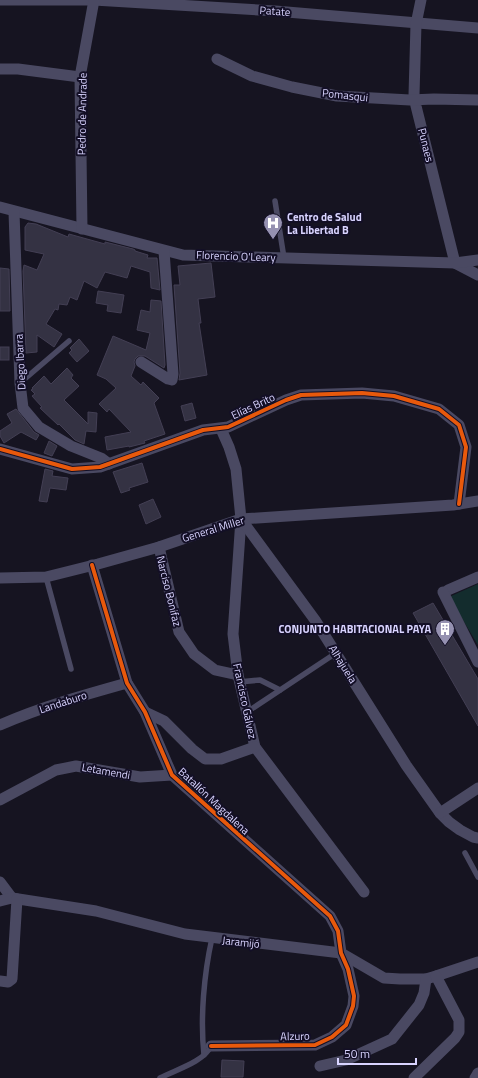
<svg xmlns="http://www.w3.org/2000/svg" width="478" height="1078" font-family="'Titillium Web',sans-serif">
	<style>
		.green { fill: #132c2d }
		.building { fill: #343243; stroke: #433f54 }
		.lines { fill: none; stroke-linecap: round; stroke-linejoin: round }
		.lane { stroke: #4a4962; stroke-width: 5.5 }
		.street { stroke: #4a4962; stroke-width: 11 }
		.cycleway-casing { stroke: #130f26; stroke-width: 6 }
		.cycleway { stroke: #e8590c; stroke-width: 4 }
		.labels { text-anchor: middle; stroke-width: 4; stroke-linejoin: round; paint-order: stroke }
		.street-label { font-size: 11px; fill: #d9d4ff; stroke: #130f26 }
		.poi-label { font-size: 11px; font-weight: bold; fill: #d9d4ff; stroke: #130f26; text-anchor: start }
	</style>
	<rect width="100%" height="100%" fill="#161421"/>
	<!-- green -->
	<path class="green" d="M478 584V645L449 597Z"/>
	<!-- building -->
	<g class="building">
		<path d="M28 223 36 224 68 237 69 234 105 244V242L133 249 135 250V251L148 255 147 258H157L160 290 151 288 150 272 131 266 127 278 105 272 97 288 84 281 77 300 70 297 67 305 59 304 58 310 55 309 46 324 62 334 54 347 37 335V352L26 353 23 271 24 265 37 270 44 254 25 250V227Z"/>
		<path d="M211 263 215 297 198 299 201 323H199L207 375 179 380 180 373 174 285H180L178 266Z"/>
		<path d="M0 268 9 269 10 311H0Z"/>
		<path d="M98 291 124 295 121 313 107 311 108 305 96 303Z"/>
		<path d="M151 300 161 301 165 365 164 368 145 356H138L135 359 134 362 135 366 131 376 141 385 143 382 159 398 154 403 165 434 144 441 145 443 129 447V446L107 450 105 437 131 432 109 409 107 412 99 404 116 388 106 379 97 375 113 336 146 350 150 333 137 330 141 310 150 312Z"/>
		<path d="M79 339 89 351 77 362 69 353 72 350 70 348Z"/>
		<rect x="0" y="347" width="9" height="13"/>
		<path d="M67 368 73 375 71 378 79 386 64 400 88 424V412L97 413 96 432 86 431 84 444 75 440 59 424 58 425 40 408 42 407 32 396 35 394 31 390 33 389 32 388 44 376 51 384Z"/>
		<path d="M192 403 196 418 185 421 181 406Z"/>
		<path d="M16 409 34 432 39 435 36 440 21 432 4 443 0 436V431L12 423 7 414Z"/>
		<path d="M49 441 57 446 52 456 44 453Z"/>
		<path d="M142 463 148 482 129 488 130 490 121 493 113 472Z"/>
		<path d="M45 469 53 471 52 476 68 478 66 490 50 488 47 502 39 501Z"/>
		<path d="M153 499 161 517 146 524 139 505Z"/>
		<path d="M433 603 478 679V726L413 613Z"/>
		<path d="M222 1060 244 1061 243 1077H221Z"/>
	</g>
	<g class="lines">
		<!-- lane -->
		<g class="lane">
			<path d="M275 201 284 258"/>
			<path d="M20 383 69 341"/>
			<path d="M46 577 71 669"/>
			<path d="M239 682 260 680 280 690"/>
			<path d="M247 712 336 653"/>
			<path d="M465 853 478 877"/>
			<path d="M204 1055C200 1018 204 974 212 938"/>
			<path d="M160 1078C175 1070 204 1062 211 1046"/>
		</g>
		<!-- street -->
		<g class="street">
			<path d="M0 0H94L275 11 478 28"/>
			<path d="M421 0 416 24 414 95 416 106 455 263 478 275"/>
			<path d="M217 59 252 76 292 87 337 96 410 100 434 99 478 100"/>
			<path d="M0 69H18L80 77"/>
			<path d="M0 207 183 255 455 263 478 260"/>
			<path d="M14 212 20 383 23 408 39 427 71 446 101 458 109 464"/>
			<path d="M82 229 80 77 94 0"/>
			<path d="M141 362 168 379 172 380 173 374 164 251"/>
			<path d="M221 429 229 447 236 469 241 519 233 634 238 675 255 747 364 892"/>
			<path d="M0 449 72 469 100 467 203 430 228 427 286 400 301 395 362 393 394 396 439 409 459 425 466 447 459 504"/>
			<path d="M241 519 315 620 406 765 440 813 449 822 460 830 473 837 478 838"/>
			<path d="M159 547 179 632 194 654 215 670 238 675"/>
			<path d="M92 565 127 683 145 712 172 775 330 916 338 931 341 953 348 969 354 996 353 1006 346 1025 332 1037 315 1045 211 1046"/>
			<path d="M0 578 46 577 98 564 159 547 241 519 453 505 478 501"/>
			<path d="M448 590 478 577"/>
			<path d="M443 592 478 662"/>
			<path d="M145 712 164 721 192 749 205 759H221L255 747"/>
			<path d="M0 725C41 707 84 695 127 683"/>
			<path d="M0 800 56 770 76 766 140 777 172 775"/>
			<path d="M440 813 478 788"/>
			<path d="M0 882 12 898"/>
			<path d="M0 901 12 898 96 911 185 934 341 953 384 978 400 979H426L436 976 478 962"/>
			<path d="M0 981 8 982 12 979 17 899"/>
			<path d="M320 1066 346 1060 392 1039 419 1005 424 993 426 979"/>
			<path d="M414 1078 455 1038 459 1032V1020L436 976"/>
			<path d="M475 1078 478 1073"/>
		</g>
		<!-- cycleway casing -->
		<g class="cycleway-casing">
			<g id="cycleway">
				<path d="M0 449 72 469 100 467 203 430 228 427 286 400 301 395 362 393 394 396 439 409 459 425 466 447 459 504"/>
				<path d="M92 565 127 683 145 712 172 775 330 916 338 931 341 953 348 969 354 996 353 1006 346 1025 332 1037 315 1045 211 1046"/>
			</g>
		</g>
		<!-- cycleway -->
		<use href="#cycleway" class="cycleway"/>
	</g>
	<!-- icons -->
	<defs>
		<g id="hospital-pin" transform="scale(1)"><path d="M0 17L-7.5 6A9.5 9.5 0 1 1 7.5 6Z" fill="#9591b1" stroke="#130f26"/><path d="M-5-5h3v3.5h4V-5h3V5h-3V1.5h-4V5h-3Z" fill="#fff"/></g>
		<g id="building-pin" transform="scale(1)"><path d="M0 17L-7.5 6A9.5 9.5 0 1 1 7.5 6Z" fill="#9591b1" stroke="#130f26"/><path d="M-4-6H4V6H1V3H-1V6H-4ZM-2.5-4.3h1.7v1.8h-1.7ZM.8-4.3h1.7v1.8H.8ZM-2.5-1h1.7V.8h-1.7ZM.8-1h1.7V.8H.8Z" fill="#fff"/></g>
	</defs>
	<g fill-rule="evenodd">
		<use href="#hospital-pin" x="273" y="223"/>
		<use href="#building-pin" x="445" y="629"/>
	</g>
	<g class="labels">
		<!-- street labels -->
		<g class="street-label">
			<text transform="translate(275 11) rotate(4)" y="4">Patate</text>
			<text transform="translate(345 95) rotate(6)" y="4">Pomasqui</text>
			<text transform="translate(82 114) rotate(-89)" y="4">Pedro de Andrade</text>
			<text transform="translate(426 145) rotate(76)" y="4">Punaes</text>
			<text transform="translate(236 256) rotate(2)" y="4">Florencio O'Leary</text>
			<text transform="translate(20 362) rotate(-93)" y="4">Diego Ibarra</text>
			<text transform="translate(253 406) rotate(-25)" y="4">Elías Brito</text>
			<text transform="translate(213 529) rotate(-17)" y="4">General Miller</text>
			<text transform="translate(169 591) rotate(76)" y="4">Narciso Bonifaz</text>
			<text transform="translate(343 664) rotate(58)" y="4">Alhajuela</text>
			<text transform="translate(245 701) rotate(78)" y="4">Francisco Gálvez</text>
			<text transform="translate(63 702) rotate(-18)" y="4">Landaburo</text>
			<text transform="translate(106 771) rotate(10)" y="4">Letamendi</text>
			<text transform="translate(214 801) rotate(43)" y="4">Batallón Magdalena</text>
			<text transform="translate(241 942) rotate(6)" y="4">Jaramijó</text>
			<text transform="translate(295 1036) rotate(-1)" y="4">Alzuro</text>
		</g>
		<!-- poi labels -->
		<g class="poi-label">
			<text x="287" y="221">Centro de Salud<tspan x="287" dy="13">La Libertad B</tspan></text>
			<text x="431" y="633" text-anchor="end">CONJUNTO HABITACIONAL PAYA</text>
		</g>
	</g>
	<!-- scale -->
	<path d="M338 1058v6h78v-6" fill="none" stroke="#d9d4ff" stroke-width="2"/>
	<text x="344" y="1058" font-size="12" fill="#d9d4ff" stroke="#130f26" stroke-width="3" paint-order="stroke">50 m</text>
</svg>
